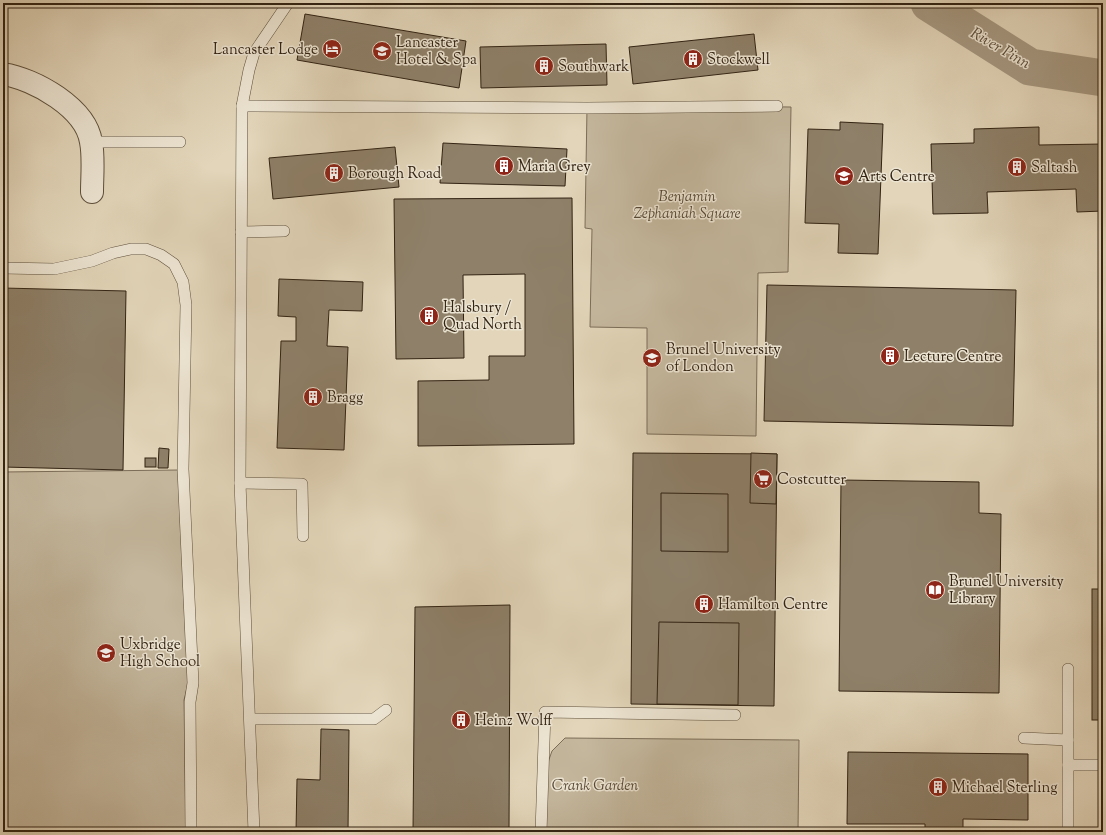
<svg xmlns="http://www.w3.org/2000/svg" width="1106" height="835" font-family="'Sorts Mill Goudy',serif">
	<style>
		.green { fill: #c4b79d; stroke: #7b6d58 }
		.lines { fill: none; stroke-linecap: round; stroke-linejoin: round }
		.river { stroke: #a69881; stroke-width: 37 }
		.building { fill: #8e8069; stroke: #322313 }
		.service-casing { stroke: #5e503c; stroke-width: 12 }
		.minor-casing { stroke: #5e503c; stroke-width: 24 }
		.service { stroke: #ece4d2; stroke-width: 11 }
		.minor { stroke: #ece4d2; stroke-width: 22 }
		.labels { text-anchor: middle; stroke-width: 3; stroke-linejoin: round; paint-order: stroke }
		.poi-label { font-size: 15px; fill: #322313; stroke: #ece4d2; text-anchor: start }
		.park-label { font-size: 15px; font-style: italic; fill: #564836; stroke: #ece4d2 }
		.water-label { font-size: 16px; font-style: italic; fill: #5b4c3a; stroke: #ece4d2 }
	</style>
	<rect width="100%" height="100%" fill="#e2d5b9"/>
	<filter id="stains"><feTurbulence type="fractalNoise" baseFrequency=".005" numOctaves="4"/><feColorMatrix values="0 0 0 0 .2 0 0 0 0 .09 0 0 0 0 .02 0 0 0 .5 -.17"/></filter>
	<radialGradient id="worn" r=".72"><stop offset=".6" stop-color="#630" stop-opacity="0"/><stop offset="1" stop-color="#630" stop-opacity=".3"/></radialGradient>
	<!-- green -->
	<g class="green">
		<path d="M697 106 791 107 788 272 758 273 756 436 647 434V328L590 327 592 229 585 228 587 108Z"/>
		<path d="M178 470 188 684 184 700 186 832H3V472Z"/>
		<path d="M565 738 799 740 798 832H545L547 765 552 751Z"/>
	</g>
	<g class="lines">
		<!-- river -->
		<path class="river" d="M929 3 1030 67 1103 78"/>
	</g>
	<!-- building -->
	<g class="building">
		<path d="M305 14 466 41 459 88 297 60Z"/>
		<path d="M754 34 758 70 633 84 629 47Z"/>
		<path d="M606 44 607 85 481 88 480 47Z"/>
		<path d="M840 122 883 124 878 254 838 253 839 224 805 223 808 129 840 130Z"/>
		<path d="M1039 127V145L1103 144V211L1077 212 1076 189 987 192 988 213 933 214 931 144 974 143V129Z"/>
		<path d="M443 143 567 149 565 186 440 183Z"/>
		<path d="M395 147 399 187 273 199 269 158Z"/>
		<path d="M572 198 574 444 418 446V381L489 380V356H525V274L463 275 464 358 396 359 394 199Z"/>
		<path d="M279 279 363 282 362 311 329 310 327 346 348 347 344 450 277 448 281 341H296V317L278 316Z"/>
		<path d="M767 285 1016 290 1013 426 764 421Z"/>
		<path d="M3 288 126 291 123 470 3 467Z"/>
		<path d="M159 448 169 449 168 468H158Z"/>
		<path d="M633 453 777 454 774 706 631 704Z"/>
		<path d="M751 453 777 454 776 504 750 503Z"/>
		<rect x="145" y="458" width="11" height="9"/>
		<path d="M841 480 979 482V513L1001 514 999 693 839 691Z"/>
		<path d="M661 493 728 494V552L661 551Z"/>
		<rect x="1092" y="589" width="11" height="131"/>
		<path d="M510 605 509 832H413L415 607Z"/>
		<path d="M659 622 739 623 738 705 657 704Z"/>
		<path d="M321 729 349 730 348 832H296L297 779 320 780Z"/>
		<path d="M848 752 1028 754V820L963 819V831L1005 832H925V824H847Z"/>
	</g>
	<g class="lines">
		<!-- service casing -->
		<g class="service-casing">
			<g id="service">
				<path d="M242 106 587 108 777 106"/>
				<path d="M91 142H180"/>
				<path d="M241 232 284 231"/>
				<path d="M3 268 54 269 92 261 113 253 131 249H146L161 255 174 264 183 282 186 305 183 469 193 683 190 702 191 832"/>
				<path d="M240 483 302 484 303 536"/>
				<path d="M250 719H374L386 710"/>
				<path d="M1024 738 1068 740"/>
				<path d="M1068 765H1103"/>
				<path d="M254 832 240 483 242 106 249 70 254 53 288 3"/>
				<path d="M541 832 545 712 735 715"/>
				<path d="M1068 832V669"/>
			</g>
		</g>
		<!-- minor casing -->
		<g class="minor-casing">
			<path id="minor" d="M3 74C35 79 86 108 91 142 94 157 92 177 92 192"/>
		</g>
		<!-- service -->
		<use href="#service" class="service"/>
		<!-- minor -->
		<use href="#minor" class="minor"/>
	</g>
	<!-- icons -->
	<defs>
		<g id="hotel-disc" transform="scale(1)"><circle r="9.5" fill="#8f2418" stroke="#ece4d2"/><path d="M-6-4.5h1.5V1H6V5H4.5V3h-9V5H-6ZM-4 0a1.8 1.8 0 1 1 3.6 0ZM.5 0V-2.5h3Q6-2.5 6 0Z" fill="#fff"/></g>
		<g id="university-disc" transform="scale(1)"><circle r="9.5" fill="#8f2418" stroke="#ece4d2"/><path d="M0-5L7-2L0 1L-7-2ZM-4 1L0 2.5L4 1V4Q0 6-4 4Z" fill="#fff"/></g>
		<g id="building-disc" transform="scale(1)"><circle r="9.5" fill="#8f2418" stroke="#ece4d2"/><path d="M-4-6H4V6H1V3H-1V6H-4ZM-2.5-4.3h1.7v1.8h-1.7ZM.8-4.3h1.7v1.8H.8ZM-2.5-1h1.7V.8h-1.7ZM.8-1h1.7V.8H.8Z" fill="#fff"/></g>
		<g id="supermarket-disc" transform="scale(1)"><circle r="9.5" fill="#8f2418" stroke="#ece4d2"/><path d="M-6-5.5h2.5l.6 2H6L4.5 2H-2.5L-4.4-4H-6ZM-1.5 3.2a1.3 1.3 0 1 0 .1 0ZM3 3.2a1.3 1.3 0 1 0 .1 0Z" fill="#fff"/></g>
		<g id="library-disc" transform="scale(1)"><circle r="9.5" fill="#8f2418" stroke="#ece4d2"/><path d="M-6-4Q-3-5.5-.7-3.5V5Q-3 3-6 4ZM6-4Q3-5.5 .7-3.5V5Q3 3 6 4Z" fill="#fff"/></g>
		<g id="school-disc" transform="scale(1)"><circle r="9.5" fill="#8f2418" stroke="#ece4d2"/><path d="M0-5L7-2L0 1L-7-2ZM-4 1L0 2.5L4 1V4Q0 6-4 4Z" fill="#fff"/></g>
	</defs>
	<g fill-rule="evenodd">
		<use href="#hotel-disc" x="332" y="49"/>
		<use href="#university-disc" x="382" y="51"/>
		<use href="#building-disc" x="693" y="59"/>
		<use href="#building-disc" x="544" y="66"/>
		<use href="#building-disc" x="504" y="166"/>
		<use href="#building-disc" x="1017" y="167"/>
		<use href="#building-disc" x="334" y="173"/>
		<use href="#university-disc" x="844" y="176"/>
		<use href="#building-disc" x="429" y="316"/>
		<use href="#building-disc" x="890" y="356"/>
		<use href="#university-disc" x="652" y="358"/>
		<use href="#building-disc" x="313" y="397"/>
		<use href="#supermarket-disc" x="763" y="479"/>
		<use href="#library-disc" x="935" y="590"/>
		<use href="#building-disc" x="704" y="604"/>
		<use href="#school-disc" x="106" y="653"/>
		<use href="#building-disc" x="461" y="720"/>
		<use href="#building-disc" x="938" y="787"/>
	</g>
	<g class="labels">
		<!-- poi labels -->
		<g class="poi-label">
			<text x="396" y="47">Lancaster<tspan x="396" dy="17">Hotel &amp; Spa</tspan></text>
			<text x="318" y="54" text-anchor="end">Lancaster Lodge</text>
			<text x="707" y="64">Stockwell</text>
			<text x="558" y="71">Southwark</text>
			<text x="518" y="171">Maria Grey</text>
			<text x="1031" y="172">Saltash</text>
			<text x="348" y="178">Borough Road</text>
			<text x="858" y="181">Arts Centre</text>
			<text x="443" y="312">Halsbury /<tspan x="443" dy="17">Quad North</tspan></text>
			<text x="666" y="354">Brunel University<tspan x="666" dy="17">of London</tspan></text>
			<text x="904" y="361">Lecture Centre</text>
			<text x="327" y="402">Bragg</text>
			<text x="777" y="484">Costcutter</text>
			<text x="949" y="586">Brunel University<tspan x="949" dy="17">Library</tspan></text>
			<text x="718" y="609">Hamilton Centre</text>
			<text x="120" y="649">Uxbridge<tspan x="120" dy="17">High School</tspan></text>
			<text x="475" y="725">Heinz Wolff</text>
			<text x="952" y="792">Michael Sterling</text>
		</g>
		<!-- park labels -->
		<g class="park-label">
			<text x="687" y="201">Benjamin<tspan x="687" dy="17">Zephaniah Square</tspan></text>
			<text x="595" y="790">Crank Garden</text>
		</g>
		<!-- water labels -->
		<g class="water-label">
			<text transform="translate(1001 47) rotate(30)" y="6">River Pinn</text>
		</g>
	</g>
	<!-- margin -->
	<rect width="1106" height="835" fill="none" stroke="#e2d5b9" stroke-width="16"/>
	<rect x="4" y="4" width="1098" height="827" fill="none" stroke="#322313" stroke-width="2"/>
	<rect x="8" y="8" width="1090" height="819" fill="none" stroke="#322313"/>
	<rect width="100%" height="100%" filter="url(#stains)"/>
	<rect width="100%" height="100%" fill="url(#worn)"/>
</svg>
